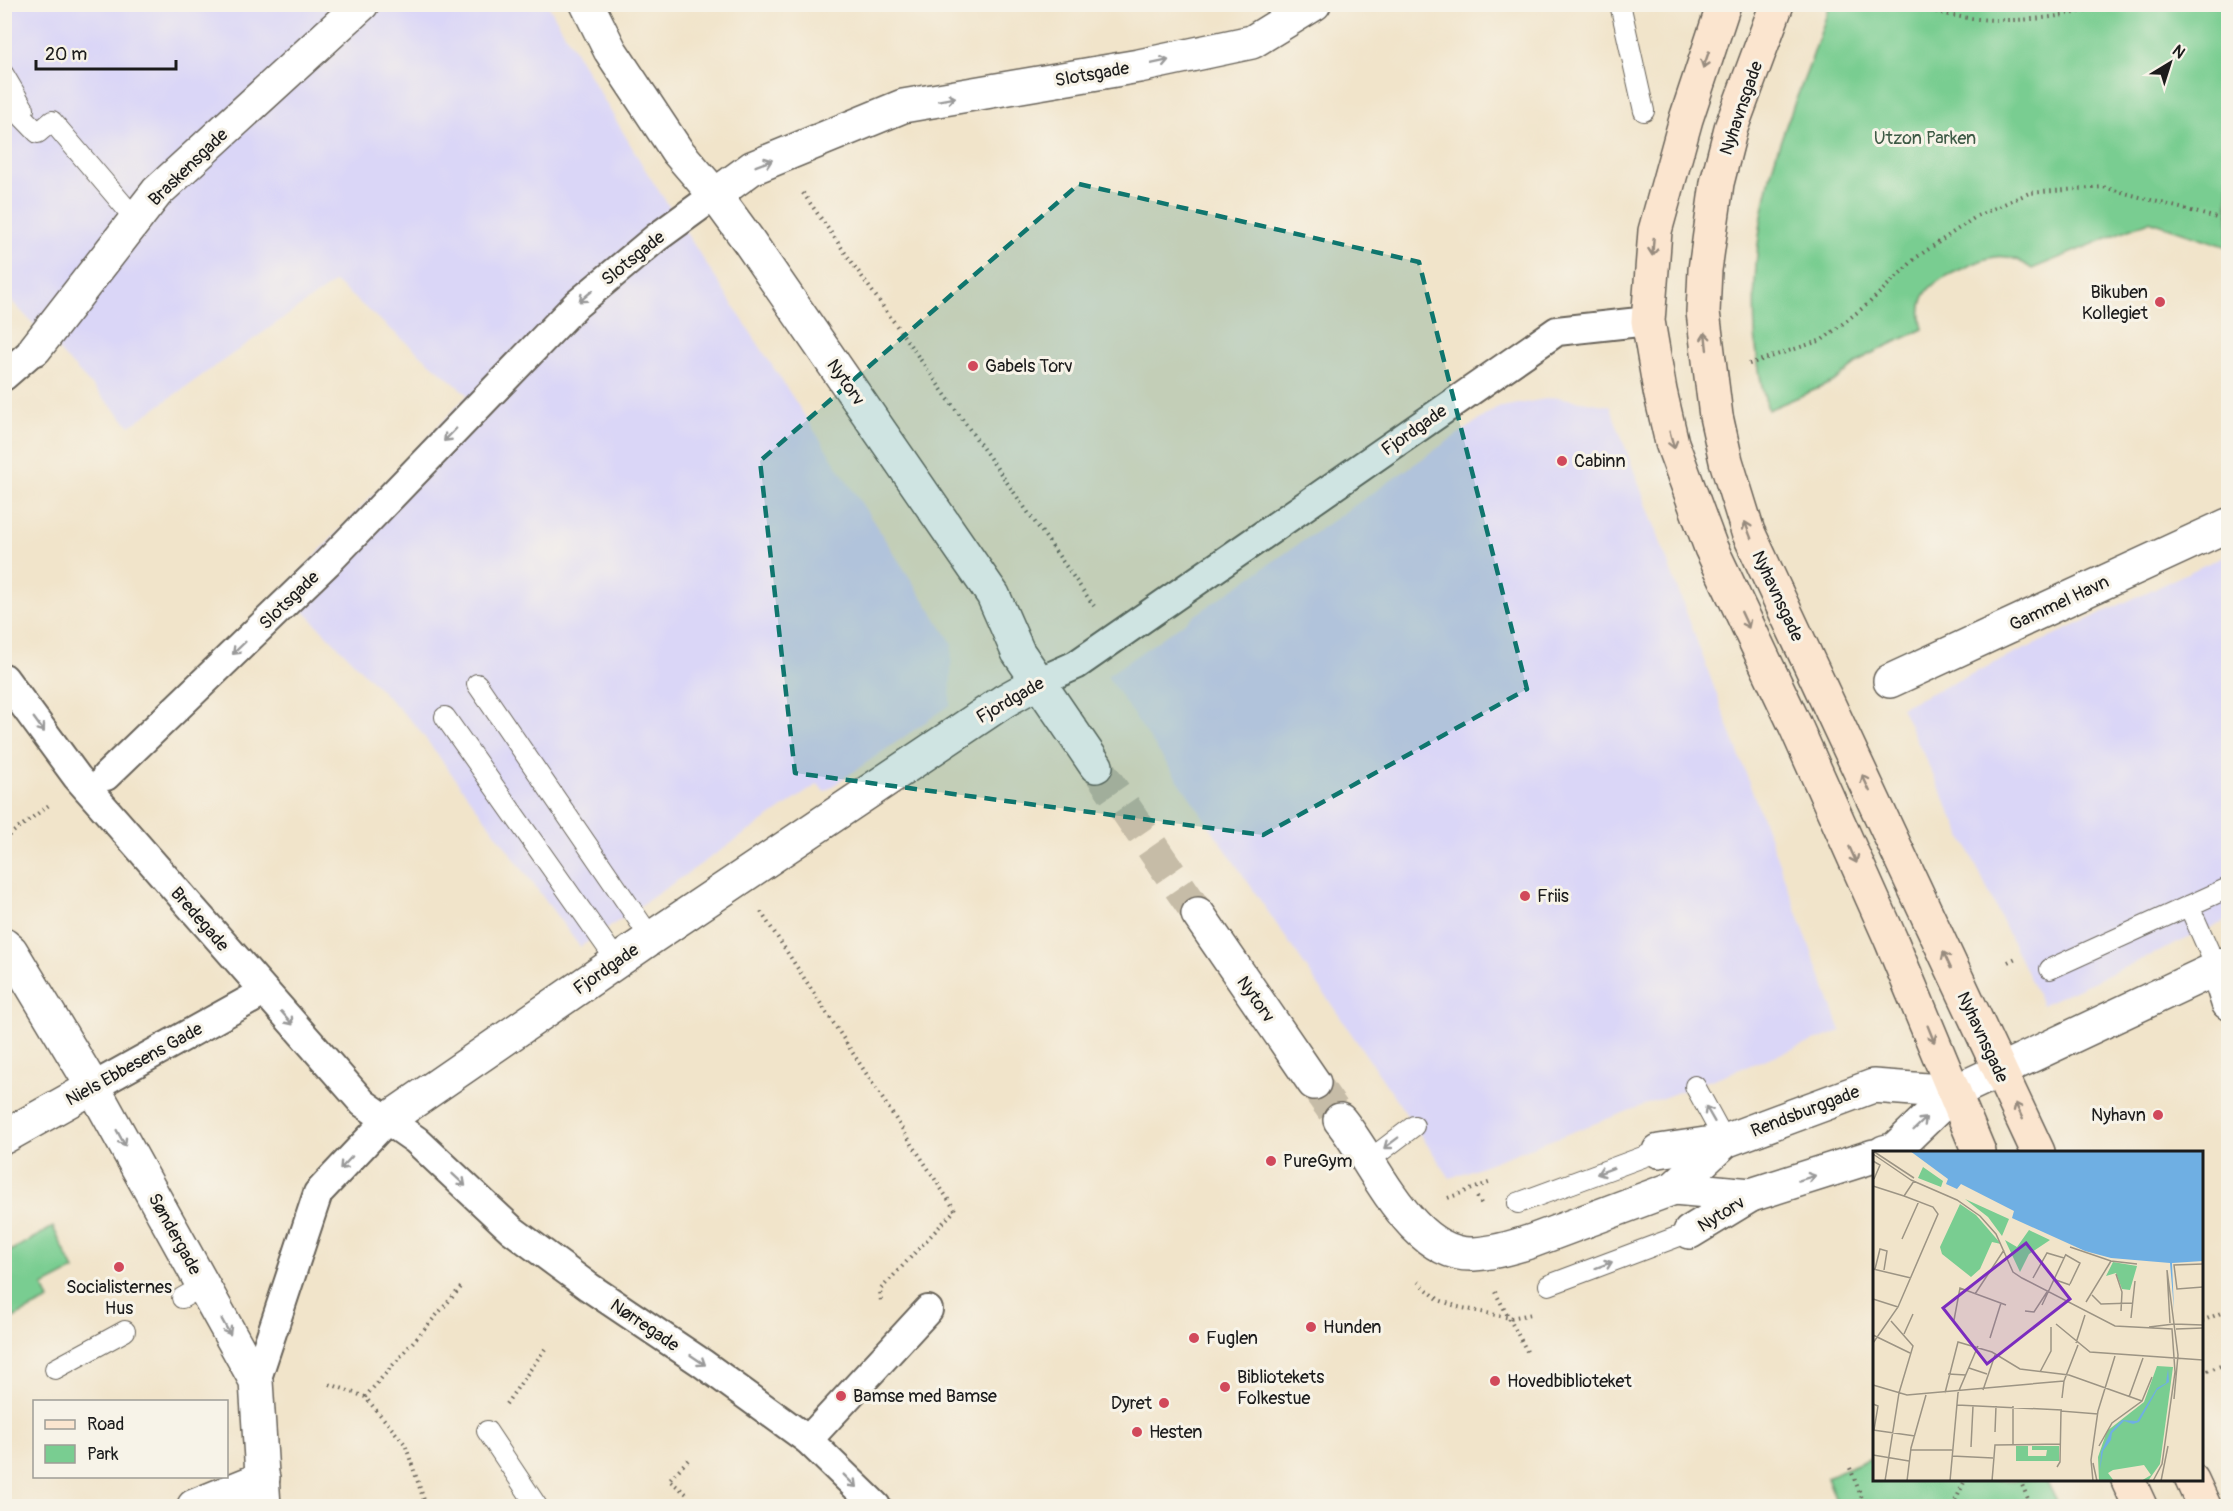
<svg xmlns="http://www.w3.org/2000/svg" width="2233" height="1511" font-family="Pangolin,sans-serif">
	<style>
		.built { fill: #dad6f7 }
		.green { fill: #79cd91; stroke: #4a7456; stroke-width: 1.5 }
		.lines { fill: none; stroke-linecap: round; stroke-linejoin: round }
		.minor-tunnel { stroke: #c6bca7; stroke-width: 33; stroke-dasharray: 33 16; stroke-linecap: butt }
		.service-casing { stroke: #676259; stroke-width: 22 }
		.pedestrian-casing { stroke: #676259; stroke-width: 32 }
		.minor-casing { stroke: #676259; stroke-width: 36 }
		.secondary-casing { stroke: #676259; stroke-width: 36 }
		.path { stroke: #676259; stroke-width: 4; stroke-dasharray: 1.5 4.5; stroke-linecap: butt }
		.service { stroke: #fff; stroke-width: 20 }
		.pedestrian { stroke: #fff; stroke-width: 28 }
		.minor { stroke: #fff; stroke-width: 33 }
		.secondary { stroke: #fbe5cf; stroke-width: 33 }
		.oneway { stroke: #978b7e }
		.oneway2 { stroke: #999 }
		.marked { fill: #0f766e; fill-opacity: 0.2; stroke: #0f766e; stroke-width: 4.5; stroke-dasharray: 12 8; stroke-linejoin: round }
		.poi-dot { fill: #d1495b; stroke: #f7f3e8; stroke-width: 2 }
		.labels { text-anchor: middle; stroke-width: 6; stroke-linejoin: round; paint-order: stroke }
		.street-label { font-size: 18px; fill: #1c1c1c; stroke: #f7f3e8 }
		.park-label { font-size: 18px; fill: #3d5a45; stroke: #f7f3e8 }
		.poi-label { font-size: 18px; fill: #1c1c1c; stroke: #f7f3e8; text-anchor: start }
		.inset-road { fill: none; stroke: #9c9484; stroke-width: 1.5 }
		.view { fill: #7b2cbf; fill-opacity: 0.15; stroke: #7b2cbf; stroke-width: 3 }
		.inset-edge { fill: none; stroke: #1c1c1c; stroke-width: 3 }
	</style>
	<rect width="100%" height="100%" fill="#f7f3e8"/>
	<filter id="ink" filterUnits="userSpaceOnUse"><feTurbulence type="fractalNoise" baseFrequency=".0167" numOctaves="2"/><feDisplacementMap in="SourceGraphic" scale="12" xChannelSelector="R" yChannelSelector="G"/><feConvolveMatrix kernelMatrix="1 2 1 2 8 2 1 2 1" color-interpolation-filters="sRGB"/></filter>
	<filter id="wash" filterUnits="userSpaceOnUse"><feTurbulence type="fractalNoise" baseFrequency=".008" numOctaves="4" result="noise"/><feDisplacementMap in="SourceGraphic" scale="24" xChannelSelector="R" yChannelSelector="G"/><feGaussianBlur stdDeviation="1.35" result="paint"/><feColorMatrix in="noise" values="0 0 0 0 0 0 0 0 0 0 0 0 0 0 0 0 0 1.4 0 .05"/><feComposite in="paint" operator="in"/></filter>
	<g filter="url(#wash)">
		<rect width="100%" height="100%" fill="#f1e4ca"/>
		<!-- built -->
		<g class="built">
			<path d="M5 5H548L646 171 952 643 950 705 824 792 818 784 580 947 417 727 283 590 468 395 335 282 130 426 5 294V245L9 242 5 236Z"/>
			<path d="M1557 397 1610 406 1841 1031 1450 1178 1107 676 1496 408Z"/>
			<path d="M2228 554V920L2042 1005 1901 707Z"/>
		</g>
		<!-- green -->
		<g class="green">
			<path d="M1830 4 2228 5V247L2149 221 2032 269C2007 249 1991 256 1964 268 1934 281 1913 292 1923 329L1868 355 1833 382 1768 410C1746 336 1753 243 1772 169 1780 137 1794 105 1806 74 1815 51 1822 28 1830 4Z"/>
			<path d="M53 1227 74 1270 43 1286 49 1300 11 1319 5 1307V1254Z"/>
			<path d="M1874 1457V1480H2046L2059 1506H1838L1827 1477Z"/>
		</g>
	</g>
	<g filter="url(#ink)">
		<g class="lines">
			<!-- minor-tunnel -->
			<g class="minor-tunnel">
				<path d="M1096 766 1198 914"/>
				<path d="M1314 1083 1340 1120"/>
			</g>
			<!-- service casing -->
			<g class="service-casing">
				<g id="service">
					<path d="M1620 4 1644 111"/>
					<path d="M4 75 24 109"/>
					<path d="M4 98 38 133 52 121 137 221"/>
					<path d="M477 684 651 938"/>
					<path d="M445 717 617 961"/>
					<path d="M2189 906 2217 969"/>
					<path d="M2050 969 2228 888"/>
					<path d="M1695 1086 1725 1141"/>
					<path d="M1368 1161 1414 1126"/>
					<path d="M1518 1203 1659 1151"/>
					<path d="M1549 1285 1690 1232"/>
					<path d="M182 1298 203 1286"/>
					<path d="M55 1369 125 1331"/>
					<path d="M487 1431 537 1506"/>
				</g>
			</g>
			<!-- pedestrian casing -->
			<g class="pedestrian-casing">
				<g id="pedestrian">
					<path d="M4 376 35 349"/>
					<path d="M4 678 77 777 363 1103 416 1140 512 1230 589 1287 702 1363 808 1440 876 1506"/>
					<path d="M1038 682 1076 665 1557 331 1648 321"/>
					<path d="M106 776 327 563 576 305 656 238 715 195"/>
					<path d="M93 1087 264 992"/>
					<path d="M256 1381 318 1193 387 1120"/>
					<path d="M808 1440 928 1310"/>
				</g>
			</g>
			<!-- minor casing -->
			<g class="minor-casing">
				<g id="minor">
					<path d="M587 4 610 50 677 151 715 195 748 240 993 595 1018 652 1096 766"/>
					<path d="M715 195 752 168 903 106 1139 66 1252 42 1314 4"/>
					<path d="M35 349 157 192 362 4"/>
					<path d="M1890 681 2228 525"/>
					<path d="M1198 914 1314 1083"/>
					<path d="M4 945 11 951 93 1087 256 1381 264 1506"/>
					<path d="M2217 969 2228 1003"/>
					<path d="M387 1120 651 938 1004 701 1038 682"/>
					<path d="M1340 1120C1374 1161 1411 1257 1474 1254 1494 1253 1514 1247 1532 1241L1674 1188 1725 1141 1873 1086 1954 1092"/>
					<path d="M4 1137 93 1087"/>
					<path d="M1659 1151 1725 1141"/>
					<path d="M1884 1152 1895 1149 1954 1092 2228 963"/>
					<path d="M1674 1188 1751 1195 1874 1156"/>
					<path d="M1690 1232 1751 1195"/>
					<path d="M194 1506 263 1478"/>
				</g>
			</g>
			<!-- secondary casing -->
			<g class="secondary-casing">
				<g id="secondary">
					<path d="M1724 4 1686 119 1655 231 1648 321 1660 391 1672 443 1711 548 1795 725 1891 940 1979 1152"/>
					<path d="M1777 4 1731 128 1717 183 1705 270 1703 312 1716 416 1726 461 1748 532 2038 1152"/>
					<path d="M2128 1480 2140 1506"/>
					<path d="M2192 1480 2204 1506"/>
				</g>
			</g>
			<!-- path -->
			<g class="path">
				<path d="M1907 4C1925 9 1943 14 1961 17 2009 24 2062 19 2108 4"/>
				<path d="M803 193 1094 606"/>
				<path d="M1749 364 1822 340 1869 303 1917 257 1977 216 2029 193 2103 187 2228 221"/>
				<path d="M4 839 49 805"/>
				<path d="M761 912 955 1210 880 1290 881 1302"/>
				<path d="M2008 962 2018 957"/>
				<path d="M1477 1197 1483 1206"/>
				<path d="M1448 1198 1491 1182"/>
				<path d="M1418 1282 1439 1300 1458 1307 1510 1318 1532 1314"/>
				<path d="M1495 1292 1529 1355"/>
				<path d="M2202 1321 2228 1310"/>
				<path d="M2202 1373 2228 1363"/>
				<path d="M330 1384 365 1397 405 1444 426 1506"/>
				<path d="M365 1397 462 1286"/>
				<path d="M506 1404 545 1349"/>
				<path d="M688 1460 669 1480 689 1496"/>
				<path d="M1850 1468 1865 1506"/>
				<path d="M2020 1480 2031 1506"/>
				<path d="M1953 1506 1965 1480"/>
			</g>
			<!-- service -->
			<use href="#service" class="service"/>
			<!-- pedestrian -->
			<use href="#pedestrian" class="pedestrian"/>
			<!-- minor -->
			<use href="#minor" class="minor"/>
			<!-- secondary -->
			<use href="#secondary" class="secondary"/>
		</g>
		<!-- one-way arrows -->
		<defs><path id="oneway-shaft" d="M-6 0H5M1.5-3L5.5 0L1.5 3" fill="none" stroke-width="1.6" stroke-linecap="round" stroke-linejoin="round" transform="scale(1.5)"/></defs>
		<g class="oneway">
			<use href="#oneway-shaft" transform="translate(1706 60) rotate(109)"/>
			<use href="#oneway-shaft" transform="translate(1653 247) rotate(94)"/>
			<use href="#oneway-shaft" transform="translate(1706 341) rotate(-96)"/>
			<use href="#oneway-shaft" transform="translate(1672 440) rotate(74)"/>
			<use href="#oneway-shaft" transform="translate(1748 530) rotate(-111)"/>
			<use href="#oneway-shaft" transform="translate(1745 620) rotate(65)"/>
			<use href="#oneway-shaft" transform="translate(1866 783) rotate(-115)"/>
			<use href="#oneway-shaft" transform="translate(1853 855) rotate(66)"/>
			<use href="#oneway-shaft" transform="translate(1947 960) rotate(-115)"/>
			<use href="#oneway-shaft" transform="translate(1931 1034) rotate(68)"/>
			<use href="#oneway-shaft" transform="translate(2019 1111) rotate(-115)"/>
		</g>
		<g class="oneway2">
			<use href="#oneway-shaft" transform="translate(1160 62) rotate(-12)"/>
			<use href="#oneway-shaft" transform="translate(947 99) rotate(-10)"/>
			<use href="#oneway-shaft" transform="translate(764 163) rotate(-21)"/>
			<use href="#oneway-shaft" transform="translate(586 296) rotate(140)"/>
			<use href="#oneway-shaft" transform="translate(450 435) rotate(134)"/>
			<use href="#oneway-shaft" transform="translate(239 648) rotate(136)"/>
			<use href="#oneway-shaft" transform="translate(39 725) rotate(54)"/>
			<use href="#oneway-shaft" transform="translate(287 1018) rotate(49)"/>
			<use href="#oneway-shaft" transform="translate(1710 1114) rotate(-120)"/>
			<use href="#oneway-shaft" transform="translate(1920 1124) rotate(-44)"/>
			<use href="#oneway-shaft" transform="translate(121 1138) rotate(61)"/>
			<use href="#oneway-shaft" transform="translate(1391 1143) rotate(143)"/>
			<use href="#oneway-shaft" transform="translate(346 1163) rotate(133)"/>
			<use href="#oneway-shaft" transform="translate(1605 1171) rotate(160)"/>
			<use href="#oneway-shaft" transform="translate(1807 1178) rotate(-17)"/>
			<use href="#oneway-shaft" transform="translate(459 1180) rotate(43)"/>
			<use href="#oneway-shaft" transform="translate(1604 1265) rotate(-21)"/>
			<use href="#oneway-shaft" transform="translate(226 1327) rotate(61)"/>
			<use href="#oneway-shaft" transform="translate(698 1360) rotate(34)"/>
			<use href="#oneway-shaft" transform="translate(850 1481) rotate(45)"/>
		</g>
	</g>
	<!-- marked area -->
	<path class="marked" d="M1079 184 1419 262 1527 689 1263 835 795 773 760 461Z"/>
	<!-- markers -->
	<g class="poi-dot">
		<circle cx="2160" cy="302" r="6"/>
		<circle cx="973" cy="366" r="6"/>
		<circle cx="1562" cy="461" r="6"/>
		<circle cx="1525" cy="896" r="6"/>
		<circle cx="2158" cy="1115" r="6"/>
		<circle cx="1271" cy="1161" r="6"/>
		<circle cx="119" cy="1267" r="6"/>
		<circle cx="1311" cy="1327" r="6"/>
		<circle cx="1194" cy="1338" r="6"/>
		<circle cx="1495" cy="1381" r="6"/>
		<circle cx="1225" cy="1387" r="6"/>
		<circle cx="841" cy="1396" r="6"/>
		<circle cx="1164" cy="1403" r="6"/>
		<circle cx="1137" cy="1432" r="6"/>
	</g>
	<g class="labels">
		<!-- street labels -->
		<g class="street-label">
			<text transform="translate(1092 74) rotate(-10)" y="6">Slotsgade</text>
			<text transform="translate(1741 108) rotate(-71)" y="6">Nyhavnsgade</text>
			<text transform="translate(188 167) rotate(-44)" y="6">Braskensgade</text>
			<text transform="translate(633 258) rotate(-39)" y="6">Slotsgade</text>
			<text transform="translate(846 382) rotate(55)" y="6">Nytorv</text>
			<text transform="translate(1414 430) rotate(-35)" y="6">Fjordgade</text>
			<text transform="translate(1778 596) rotate(65)" y="6">Nyhavnsgade</text>
			<text transform="translate(289 600) rotate(-44)" y="6">Slotsgade</text>
			<text transform="translate(2059 603) rotate(-25)" y="6">Gammel Havn</text>
			<text transform="translate(1010 700) rotate(-30)" y="6">Fjordgade</text>
			<text transform="translate(200 919) rotate(49)" y="6">Bredegade</text>
			<text transform="translate(606 969) rotate(-35)" y="6">Fjordgade</text>
			<text transform="translate(1256 999) rotate(55)" y="6">Nytorv</text>
			<text transform="translate(1983 1037) rotate(65)" y="6">Nyhavnsgade</text>
			<text transform="translate(134 1064) rotate(-29)" y="6">Niels Ebbesens Gade</text>
			<text transform="translate(1805 1111) rotate(-21)" y="6">Rendsburggade</text>
			<text transform="translate(1721 1214) rotate(-32)" y="6">Nytorv</text>
			<text transform="translate(175 1234) rotate(61)" y="6">Søndergade</text>
			<text transform="translate(645 1325) rotate(34)" y="6">Nørregade</text>
		</g>
		<!-- park labels -->
		<g class="park-label">
			<text x="1925" y="144">Utzon Parken</text>
		</g>
		<!-- poi labels -->
		<g class="poi-label">
			<text x="2148" y="298" text-anchor="end">Bikuben<tspan x="2148" dy="21">Kollegiet</tspan></text>
			<text x="985" y="372">Gabels Torv</text>
			<text x="1574" y="467">Cabinn</text>
			<text x="1537" y="902">Friis</text>
			<text x="2146" y="1121" text-anchor="end">Nyhavn</text>
			<text x="1283" y="1167">PureGym</text>
			<text x="119" y="1293" text-anchor="middle">Socialisternes<tspan x="119" dy="21">Hus</tspan></text>
			<text x="1323" y="1333">Hunden</text>
			<text x="1206" y="1344">Fuglen</text>
			<text x="1237" y="1383">Bibliotekets<tspan x="1237" dy="21">Folkestue</tspan></text>
			<text x="1507" y="1387">Hovedbiblioteket</text>
			<text x="853" y="1402">Bamse med Bamse</text>
			<text x="1152" y="1409" text-anchor="end">Dyret</text>
			<text x="1149" y="1438">Hesten</text>
		</g>
	</g>
	<!-- overview -->
	<g transform="translate(1873 1151)">
		<rect width="330" height="330" fill="#f1e4ca"/>
		<path d="M50 16 70 30 68 36 45 27ZM92 48 136 68 129 85 115 66ZM87 53 103 64 128 93 119 91 107 118 98 126 69 103 67 96ZM156 79 177 89 156 103 147 121 132 89 144 96ZM240 111 264 115 257 139 249 138 243 122 233 125ZM284 215 300 216 287 313 275 330H268L278 324 271 314 240 319 235 322 241 330H226L225 306 234 280 271 251ZM143 295H155V305H173L174 299H159V295H186V310H143Z" fill="#79cd91"/>
		<path d="M37 0H330V110L299 112 301 159 297 112 238 107 212 100 139 67 141 60 88 33 84 38 73 33 75 28ZM295 218 296 231 284 239 266 271 260 273 251 270 239 282 238 289 230 300 227 319 228 301 238 280 249 269 264 270 284 237 293 232Z" fill="#6fafe3"/>
		<path class="inset-road" d="M0 0 41 27M0 3 38 29M0 10 7 14 1 28M38 29 84 49 107 65 123 83 140 121 149 127 242 175 299 178 302 221 289 313 280 330M0 35 31 45M31 45 41 30M29 88 46 50M197 96 238 110 264 113M193 104 207 112 197 133M330 113 301 114 304 138 330 136M0 118 38 127M2 118 7 98 14 100 11 119M243 123 249 141 248 160M160 127 174 102 191 107M180 128 197 134M102 143 131 99M219 144 228 153 260 152M0 148 25 156M213 151 238 110M169 154 193 103M152 160 161 161 174 141M258 167 262 130M81 169 87 137 133 154M297 172 294 119 301 173 330 174M183 173 217 201 330 209M301 173 305 204 301 248M276 176 301 173M303 178 330 177M31 183 40 163M0 184 37 202M117 187 128 152M0 192 25 156 65 63 60 56 31 45M203 192 212 164M96 217 114 223M167 221 178 200V176M75 223 93 224M0 234 34 244 191 230M110 239 122 204M72 242 85 191 119 201 147 218 196 224 269 250M256 246 270 207M189 247 191 230 205 194M0 253 5 255 1 279M84 254 189 259M0 279 42 285M122 281 123 255M140 293V255M226 295 239 272 269 250 279 226M98 296 100 255M37 299H79M0 304 36 310M79 305 120 307M220 312 224 330M184 316 187 311 188 260 225 263M12 330 26 242 40 195 18 170M34 330 38 297 53 244M77 330 85 242 105 195M119 330 122 294 187 293M220 330 218 309 225 260 242 205M288 330 295 295"/>
		<path class="view" d="M153 92 197 148 114 213 70 157Z"/>
		<rect width="330" height="330" class="inset-edge"/>
	</g>
	<!-- margin -->
	<rect width="2233" height="1511" fill="none" stroke="#f7f3e8" stroke-width="24"/>
	<!-- legend -->
	<rect x="33" y="1400" width="195" height="78" fill="#f7f3e8" stroke="#9f9d96" stroke-width="1.5"/>
	<rect x="45" y="1420" width="30" height="9" fill="#fbe5cf" stroke="#9f9d96" stroke-width="1.5"/>
	<text x="87" y="1430" font-size="18" fill="#1c1c1c">Road</text>
	<rect x="45" y="1445" width="30" height="18" fill="#79cd91" stroke="#9f9d96" stroke-width="1.5"/>
	<text x="87" y="1460" font-size="18" fill="#1c1c1c">Park</text>
	<!-- north arrow -->
	<g transform="translate(2170 63) rotate(38)" stroke="#f7f3e8" stroke-width="4.5" paint-order="stroke">
	<path d="M0-4.5L10 22L0 15L-10 22Z" fill="#1c1c1c"/>
	<text y="-9" font-size="16" font-weight="bold" text-anchor="middle" fill="#1c1c1c">N</text>
	</g>
	<!-- scale -->
	<path d="M36 60v9h140v-9" fill="none" stroke="#1c1c1c" stroke-width="3"/>
	<text x="45" y="60" font-size="18" fill="#1c1c1c" stroke="#f7f3e8" stroke-width="4.5" paint-order="stroke">20 m</text>
</svg>
